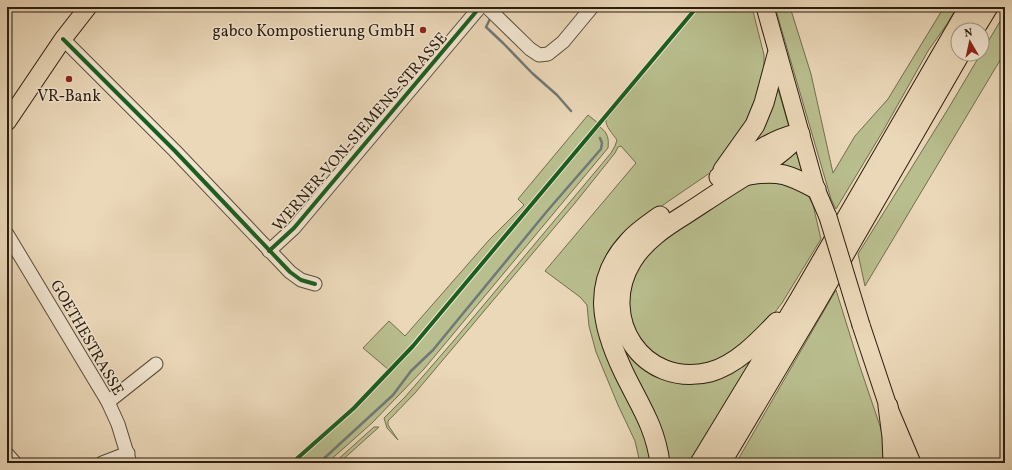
<svg xmlns="http://www.w3.org/2000/svg" width="1012" height="470" font-family="Vollkorn,serif">
	<style>
		.green { fill: #b9be8e; stroke: #726e4e }
		.lines { fill: none; stroke-linecap: round; stroke-linejoin: round }
		.stream { stroke: #707976; stroke-width: 2.5 }
		.minor-casing { stroke: #5b4c3a; stroke-width: 15 }
		.major-casing { stroke: #2b1d0f; stroke-width: 19 }
		.highway-casing { stroke: #2b1d0f; stroke-width: 21 }
		.minor { stroke: #f2e6d2; stroke-width: 13 }
		.major { stroke: #ebd8b9; stroke-width: 17 }
		.highway { stroke: #ebd8b9; stroke-width: 19 }
		.major-bridge-casing { stroke: #2b1d0f; stroke-width: 19; stroke-linecap: butt }
		.major-bridge { stroke: #ebd8b9; stroke-width: 17 }
		.cycleway-casing { stroke: #f2e6d2; stroke-width: 6 }
		.cycleway { stroke: #1b5e20; stroke-width: 4 }
		.poi-dot { fill: #8f2418; stroke: #f2e6d2; stroke-width: 1.5 }
		.labels { text-anchor: middle; stroke-width: 3; stroke-linejoin: round; paint-order: stroke }
		.poi-label { font-size: 16px; fill: #2b1d0f; stroke: #f2e6d2; text-anchor: end }
		.street-label { font-size: 16px; fill: #2b1d0f; stroke: #f2e6d2 }
	</style>
	<rect width="100%" height="100%" fill="#ebd8b9"/>
	<filter id="stains"><feTurbulence type="fractalNoise" baseFrequency=".005" numOctaves="4"/><feColorMatrix values="0 0 0 0 .2 0 0 0 0 .09 0 0 0 0 .02 0 0 0 .5 -.17"/></filter>
	<radialGradient id="worn" r=".72"><stop offset=".6" stop-color="#630" stop-opacity="0"/><stop offset="1" stop-color="#630" stop-opacity=".3"/></radialGradient>
	<!-- green -->
	<g class="green">
		<path d="M699 7H752L764 55V73L756 112 720 166 644 218 601 272 639 417 654 463H640L635 441 618 405 596 352 589 326 587 305 580 297 545 271 636 163 621 146 618 147 615 153 575 203 415 393 388 421V425L398 440 387 428 384 418 405 397 456 338 611 153 615 146 617 140C613 134 605 126 606 120Z"/>
		<path d="M775 7H790L811 74 833 173 855 136 888 99 944 7H957L947 24 928 51 883 131 836 209 831 199Z"/>
		<path d="M1005 13V52L865 286 858 254 948 109Z"/>
		<path d="M776 82 789 127 744 156Z"/>
		<path d="M588 115 598 123 444 308 389 370 363 348 389 321 405 336 489 240 524 205 518 199Z"/>
		<path d="M600 127C608 133 609 139 608 148L424 369 372 423 327 463H295L359 405 418 343Z"/>
		<path d="M779 143 781 147C756 163 730 180 705 196 677 215 645 232 626 261 589 320 644 396 712 377 731 372 745 360 760 347L690 463H666C660 435 648 410 635 385 628 374 621 362 616 350 606 324 602 294 615 268 629 235 678 208 708 189 732 173 755 158 779 143Z"/>
		<path d="M795 147 803 176 767 169Z"/>
		<path d="M778 180 808 195 813 205 821 239 782 303 768 321 725 362 677 370 637 344 626 292 630 275 654 245 752 182Z"/>
		<path d="M836 290 859 364 881 429 887 463H736Z"/>
		<path d="M374 427H379L339 463H334Z"/>
	</g>
	<g class="lines">
		<!-- stream -->
		<g class="stream">
			<path d="M490 19 486 27 503 43 532 73 557 95 571 111"/>
			<path d="M319 463 393 395 411 371 433 350 548 210 601 149 602 143 600 138"/>
		</g>
		<!-- minor casing -->
		<g class="minor-casing">
			<g id="minor">
				<path d="M487 7 530 49 539 55 548 54 563 42 592 7"/>
				<path d="M63 39 175 151 290 272 301 280 315 284"/>
				<path d="M7 234 108 402 118 424 130 463"/>
				<path d="M269 251 294 228 480 7"/>
				<path d="M108 402 156 364"/>
				<path d="M7 454 15 463"/>
				<path d="M102 463 128 453"/>
			</g>
		</g>
		<!-- major casing -->
		<g class="major-casing">
			<g id="major">
				<path d="M765 7 816 189 828 217"/>
				<path d="M7 122 63 39 88 7"/>
				<path d="M861 325 888 406 912 463"/>
			</g>
		</g>
		<!-- highway casing -->
		<g class="highway-casing">
			<g id="highway">
				<path d="M974 30 988 7"/>
				<path d="M723 170 755 125 764 103 777 55"/>
				<path d="M750 175C779 170 790 175 816 189"/>
				<path d="M719 177C743 161 767 141 796 134"/>
				<path d="M660 216C649 224 638 231 629 241 590 283 602 327 624 373 640 406 655 426 660 463"/>
				<path d="M777 322C759 341 736 365 710 372 643 389 597 318 632 261 645 240 665 227 686 214 706 201 725 188 745 176 766 163 784 153 800 134"/>
				<path d="M888 406 892 437 893 463"/>
				<path d="M700 463 799 300 969 7"/>
				<path d="M721 463 815 305 960 54"/>
			</g>
		</g>
		<!-- minor -->
		<use href="#minor" class="minor"/>
		<!-- major -->
		<use href="#major" class="major"/>
		<!-- highway -->
		<use href="#highway" class="highway"/>
		<!-- major-bridge casing -->
		<g class="major-bridge-casing">
			<path id="major-bridge" d="M828 217 861 325"/>
		</g>
		<!-- major-bridge -->
		<use href="#major-bridge" class="major-bridge"/>
		<!-- cycleway casing -->
		<g class="cycleway-casing">
			<g id="cycleway">
				<path d="M63 39 175 151 290 272 301 280 315 284"/>
				<path d="M269 251 294 228 480 7"/>
				<path d="M292 463 354 408 413 346 697 7"/>
			</g>
		</g>
		<!-- cycleway -->
		<use href="#cycleway" class="cycleway"/>
	</g>
	<!-- markers -->
	<g class="poi-dot">
		<circle cx="423" cy="30" r="4"/>
		<circle cx="69" cy="79" r="4"/>
	</g>
	<g class="labels">
		<!-- poi labels -->
		<g class="poi-label">
			<text x="415" y="36">gabco Kompostierung GmbH</text>
			<text x="69" y="101" text-anchor="middle">VR-Bank</text>
		</g>
		<!-- street labels -->
		<g class="street-label">
			<text transform="translate(359 131) rotate(-49)" y="6">WERNER-VON-SIEMENS-STRASSE</text>
			<text transform="translate(88 337) rotate(60)" y="6">GOETHESTRASSE</text>
		</g>
	</g>
	<!-- margin -->
	<rect width="1012" height="470" fill="none" stroke="#ebd8b9" stroke-width="24"/>
	<rect x="8" y="8" width="996" height="454" fill="none" stroke="#2b1d0f" stroke-width="2"/>
	<rect x="12" y="12" width="988" height="446" fill="none" stroke="#2b1d0f"/>
	<!-- north arrow -->
	<g transform="translate(970 42) rotate(351)"><circle r="19" fill="#f2e6d2" stroke="#a29684"/>
	<path d="M0-3L7 15L0 10L-7 15Z" fill="#8f2418"/>
	<text y="-6" font-size="11" font-weight="bold" text-anchor="middle" fill="#2b1d0f">N</text>
	</g>
	<rect width="100%" height="100%" filter="url(#stains)"/>
	<rect width="100%" height="100%" fill="url(#worn)"/>
</svg>
